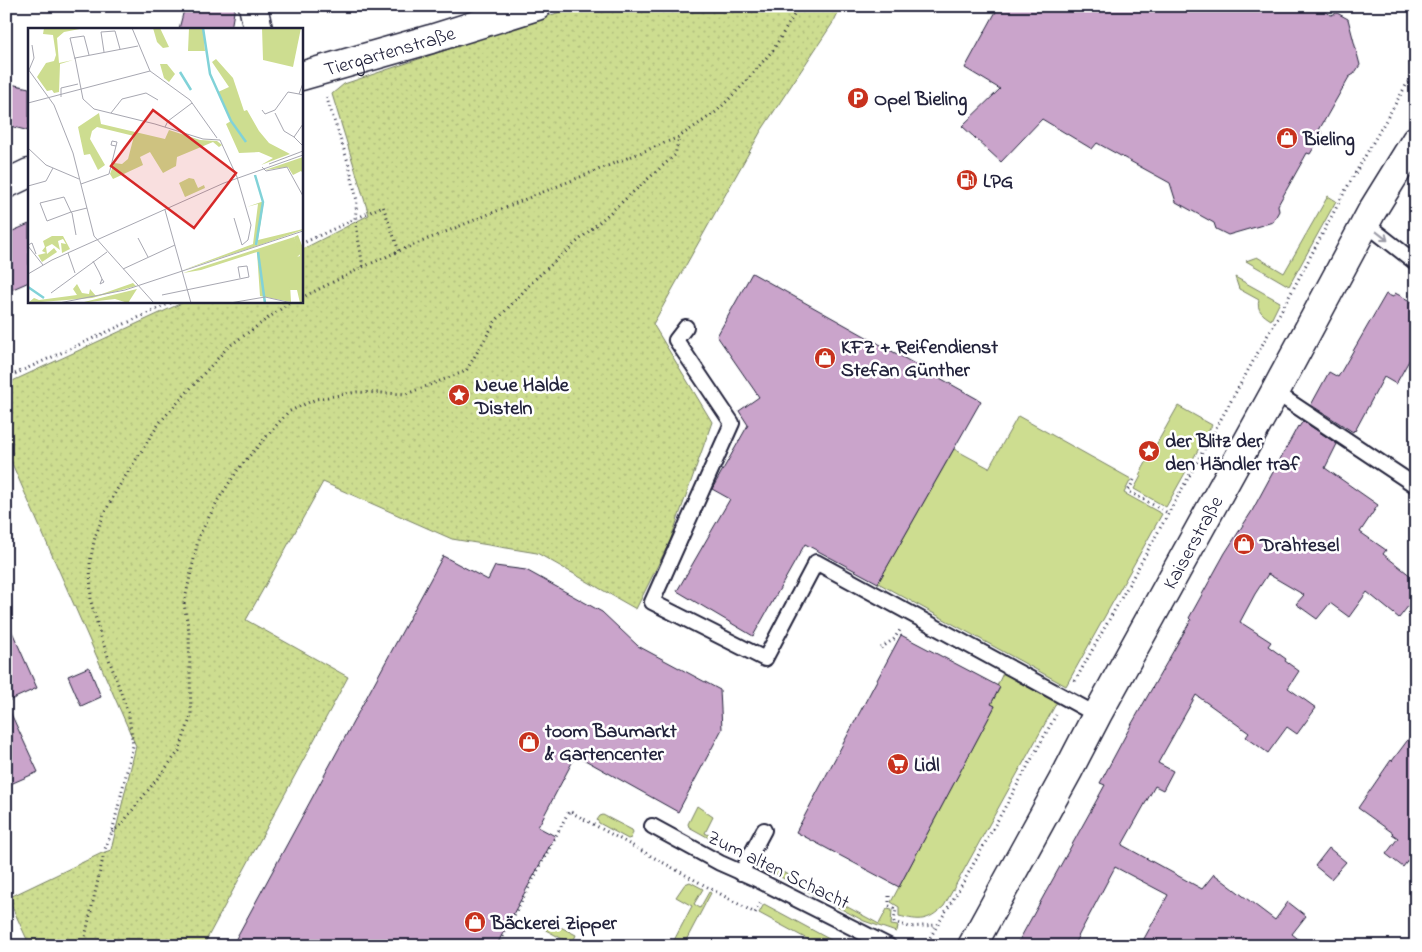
<svg xmlns="http://www.w3.org/2000/svg" width="1422" height="952" font-family="'Indie Flower',sans-serif">
	<style>
		.grass { fill: #cddd90; stroke: #788066 }
		.park { fill: url(#park-dots); stroke: #788066 }
		.building { fill: #caa4cb; stroke: #22223b }
		.lines { fill: none; stroke-linecap: round; stroke-linejoin: round }
		.service-casing { stroke: #22223b; stroke-width: 18 }
		.minor-casing { stroke: #22223b; stroke-width: 31 }
		.secondary-casing { stroke: #22223b; stroke-width: 31 }
		.path { stroke: #22223b; stroke-width: 3; stroke-dasharray: 1 4; stroke-linecap: butt }
		.service { stroke: #fff; stroke-width: 14 }
		.minor { stroke: #fff; stroke-width: 28 }
		.secondary { stroke: #fff; stroke-width: 28 }
		.oneway { stroke: #9c9ca7 }
		.labels { text-anchor: middle; stroke-width: 5; stroke-linejoin: round; paint-order: stroke }
		.street-label { font-size: 20px; fill: #22223b; stroke: #fff }
		.poi-label { font-size: 20px; font-weight: bold; fill: #22223b; stroke: #fff; text-anchor: start }
		.inset-river { fill: none; stroke: #81d2d8; stroke-width: 2.5 }
		.inset-road { fill: none; stroke: #a7a7b1; stroke-width: 1 }
		.view { fill: #d62828; fill-opacity: 0.15; stroke: #d62828; stroke-width: 2.5 }
		.inset-edge { fill: none; stroke: #22223b; stroke-width: 2.5 }
	</style>
	<defs>
		<pattern id="park-dots" width="8" height="8" patternUnits="userSpaceOnUse" patternTransform="scale(1.25)"><rect width="8" height="8" fill="#cddd90"/><path d="M2 2h.1M6 6h.1" fill="none" stroke="#b0bd7d" stroke-width="1.8" stroke-linecap="round"/></pattern>
	</defs>
	<rect width="100%" height="100%" fill="#fff"/>
	<filter id="ink" filterUnits="userSpaceOnUse"><feTurbulence type="fractalNoise" baseFrequency=".02" numOctaves="2"/><feDisplacementMap in="SourceGraphic" scale="10" xChannelSelector="R" yChannelSelector="G"/><feConvolveMatrix kernelMatrix="1 2 1 2 8 2 1 2 1" color-interpolation-filters="sRGB"/></filter>
	<g filter="url(#ink)">
		<!-- grass -->
		<g class="grass">
			<path d="M1328 196 1336 201 1289 286 1246 261 1257 257 1284 273Z"/>
			<path d="M1235 277 1280 302 1271 320C1263 315 1256 310 1259 300L1239 289Z"/>
			<path d="M1178 406 1212 425 1166 507 1134 489 1141 476 1139 475Z"/>
			<path d="M1018 416 1131 479 1124 493 1162 514 1066 686 878 583 954 449 989 468Z"/>
			<path d="M1003 673 1057 702 944 906C927 922 920 921 899 916V907L891 902 995 706 991 704 1000 688 997 686Z"/>
			<path d="M697 806 713 817 705 833 740 851 738 854 689 827 688 824Z"/>
			<path d="M603 815 632 830 633 832 631 838 628 839 599 823 597 820 600 816Z"/>
			<path d="M777 869 879 924 887 909 892 910 891 925 898 926 897 931 896 932 864 921 775 874V872Z"/>
			<path d="M690 882 703 889 694 904 700 908 709 892 711 893 683 946H671L692 906 676 897 685 884Z"/>
			<path d="M764 904 842 946H820L759 913Z"/>
			<path d="M545 919 576 935 572 944 540 927Z"/>
		</g>
		<!-- park -->
		<path class="park" d="M578 6H841L834 21 761 131 653 324 712 422 670 541 636 609 537 553 452 539 323 482 246 620 348 677 203 946H30L8 898 102 853 111 850 136 746 6 450V384L186 301H301V250L369 215 332 94 344 84Z"/>
		<!-- building -->
		<g class="building">
			<path d="M185 6H235L231 29H179Z"/>
			<path d="M999 6H1316L1331 15 1337 13 1348 19 1360 65 1354 74 1349 77 1319 130 1323 133 1310 154 1307 153 1278 205 1279 211 1273 222 1228 235 1216 229 1214 223 1176 202 1170 183 1097 143 1092 149 1042 119 1001 162 962 126 1000 89 965 68Z"/>
			<path d="M6 83 29 88V131L6 125Z"/>
			<path d="M29 224V282L6 292V234Z"/>
			<path d="M752 273 981 401 878 583 805 544 753 636 677 591 730 499 712 489 748 425 739 411 759 397 717 336Z"/>
			<path d="M1395 293 1416 304V348L1396 384 1384 377 1355 431 1354 430 1353 432 1311 405 1329 372 1338 377 1386 294 1393 297Z"/>
			<path d="M1303 421 1337 444 1325 468 1378 505 1360 532 1386 550 1383 554 1416 580V596L1399 618 1367 592 1349 617 1330 603 1317 619 1296 604 1304 595 1268 574 1255 594 1240 622 1271 642 1268 646 1286 659 1285 661 1299 671 1288 688 1316 708 1297 734 1287 727 1268 753 1246 737 1249 733 1196 695 1158 763 1173 771 1163 790 1155 786 1122 845 1202 889 1214 874 1275 920 1288 902 1306 916 1292 934 1307 946H1140L1168 895 1115 867 1073 946H1016L1105 785 1100 783 1130 727 1191 620 1189 618 1225 553 1252 511 1298 426 1299 427Z"/>
			<path d="M443 556 488 580 495 566 526 570 602 612 638 646 720 690 722 729 678 812 576 755 538 827 555 836 496 946H232Z"/>
			<path d="M6 618 37 688 6 702Z"/>
			<path d="M901 635 1000 687 991 704 995 706 899 887 796 832Z"/>
			<path d="M89 667 101 697 81 706 68 676Z"/>
			<path d="M6 703 38 772 6 786Z"/>
			<path d="M1416 729V852L1415 851 1403 867 1386 854 1398 838 1392 834 1393 833 1358 808 1391 760 1392 761Z"/>
			<path d="M1329 848 1346 862 1331 879 1315 866Z"/>
		</g>
		<g class="lines">
			<!-- service casing -->
			<g class="service-casing">
				<g id="service">
					<path d="M1365 223 1416 263"/>
					<path d="M686 327 676 340 732 423 652 602 765 659 816 562 1097 715"/>
					<path d="M1275 392 1416 486"/>
					<path d="M652 826 720 863 754 878 889 946"/>
					<path d="M741 873 764 830"/>
				</g>
			</g>
			<!-- minor casing -->
			<g class="minor-casing">
				<g id="minor">
					<path d="M253 6 258 29"/>
					<path id="s1" d="M301 76 431 39 537 6"/>
					<path d="M6 184 29 173"/>
				</g>
			</g>
			<!-- secondary casing -->
			<g class="secondary-casing">
				<g id="secondary">
					<path id="s2" d="M972 946 1068 771 1097 715 1275 392 1372 211 1416 140"/>
				</g>
			</g>
			<!-- path -->
			<g class="path">
				<path d="M301 244 355 219 357 201 349 165 326 96"/>
				<path d="M363 267 399 251 516 203 679 137 716 112 741 87 773 50 797 10 798 6"/>
				<path d="M301 298 363 267 355 219 383 206 399 251"/>
				<path d="M6 378 175 301"/>
				<path d="M1134 480 1128 491 1168 513"/>
				<path d="M881 648 894 639 900 630"/>
				<path d="M1075 681 1290 295 1345 191 1416 68"/>
				<path d="M112 832 120 826 179 751 191 716 189 631 184 604 199 536 218 500 239 468 288 412 316 399 357 392 406 394 466 371 495 322 534 280 675 155 679 137"/>
				<path d="M889 896V906L896 909 894 922 909 927 937 925"/>
				<path d="M83 946 105 849 112 832 133 746 129 715 101 637 91 602 90 562 95 537 104 514 116 491 160 422 228 347 285 306 294 301"/>
				<path d="M498 946 569 811 755 913 761 902"/>
				<path d="M925 946 964 881 1056 715"/>
			</g>
			<!-- service -->
			<use href="#service" class="service"/>
			<!-- minor -->
			<use href="#minor" class="minor"/>
			<!-- secondary -->
			<use href="#secondary" class="secondary"/>
		</g>
		<!-- one-way arrows -->
		<defs><path id="oneway-shaft" d="M-6 0H5M1.5-3L5.5 0L1.5 3" fill="none" stroke-width="1.6" stroke-linecap="round" stroke-linejoin="round" transform="scale(1.25)"/></defs>
		<use class="oneway" href="#oneway-shaft" transform="translate(1382 236) rotate(38)"/>
	</g>
	<!-- icons -->
	<defs>
		<g id="parking-disc" transform="scale(1.125)"><circle r="9.5" fill="#c8321e" stroke="#fff"/><path d="M-3.5-5.5H1a3.5 3.5 0 0 1 0 7H-1V5.5H-3.5ZM-1-3.4V-.6H.8a1.4 1.4 0 0 0 0-2.8Z" fill="#fff"/></g>
		<g id="shop-disc" transform="scale(1.125)"><circle r="9.5" fill="#c8321e" stroke="#fff"/><path d="M-5-2.5h2.3a2.7 3.5 0 0 1 5.4 0H5L5.5 6h-11ZM-1.5-2.5h3a1.5 2.3 0 0 0-3 0Z" fill="#fff"/></g>
		<g id="fuel-disc" transform="scale(1.125)"><circle r="9.5" fill="#c8321e" stroke="#fff"/><path d="M-5.5-6h7V0h2V4h1.3V-2.5L3-4.5l.8-.8L6-3V5H2.5V1h-1V6h-7ZM-4.2-4.7v3.2H.2V-4.7Z" fill="#fff"/></g>
		<g id="sight-disc" transform="scale(1.125)"><circle r="9.5" fill="#c8321e" stroke="#fff"/><path d="M0-6L1.8-2.2L6-1.7L2.9 1.2L3.7 5.4L0 3.3L-3.7 5.4L-2.9 1.2L-6-1.7L-1.8-2.2Z" fill="#fff"/></g>
		<g id="supermarket-disc" transform="scale(1.125)"><circle r="9.5" fill="#c8321e" stroke="#fff"/><path d="M-6-5.5h2.5l.6 2H6L4.5 2H-2.5L-4.4-4H-6ZM-1.5 3.2a1.3 1.3 0 1 0 .1 0ZM3 3.2a1.3 1.3 0 1 0 .1 0Z" fill="#fff"/></g>
	</defs>
	<g fill-rule="evenodd">
		<use href="#parking-disc" x="858" y="98"/>
		<use href="#shop-disc" x="1287" y="138"/>
		<use href="#fuel-disc" x="967" y="180"/>
		<use href="#shop-disc" x="825" y="358"/>
		<use href="#sight-disc" x="459" y="395"/>
		<use href="#sight-disc" x="1149" y="451"/>
		<use href="#shop-disc" x="1244" y="544"/>
		<use href="#shop-disc" x="529" y="742"/>
		<use href="#supermarket-disc" x="898" y="764"/>
		<use href="#shop-disc" x="475" y="922"/>
	</g>
	<g class="labels">
		<!-- street labels -->
		<g class="street-label">
			<text dy="7" stroke="none"><textPath href="#s1" startOffset="92">Tiergartenstraße</textPath></text>
			<text dy="7" stroke="none"><textPath href="#s2" startOffset="460">Kaiserstraße</textPath></text>
			<text transform="translate(779 869) rotate(26)" y="7">Zum alten Schacht</text>
		</g>
		<!-- poi labels -->
		<g class="poi-label">
			<text x="874" y="105">Opel Bieling</text>
			<text x="1303" y="145">Bieling</text>
			<text x="983" y="187">LPG</text>
			<text x="841" y="353">KFZ + Reifendienst<tspan x="841" dy="23">Stefan Günther</tspan></text>
			<text x="475" y="391">Neue Halde<tspan x="475" dy="23">Disteln</tspan></text>
			<text x="1165" y="447">der Blitz der<tspan x="1165" dy="23">den Händler traf</tspan></text>
			<text x="1260" y="551">Drahtesel</text>
			<text x="545" y="737">toom Baumarkt<tspan x="545" dy="23">&amp; Gartencenter</tspan></text>
			<text x="914" y="771">Lidl</text>
			<text x="491" y="929">Bäckerei Zipper</text>
		</g>
	</g>
	<!-- overview -->
	<g transform="translate(28 28)">
		<rect width="275" height="275" fill="#fff"/>
		<path d="M161 0H175L177 23H160ZM188 31 205 50 216 83 219 82 231 103 241 115 262 126 233 137 245 130 231 124 211 125 198 96 203 93 190 64 201 59 184 34ZM132 36H139L147 46 141 54 136 50ZM275 129V145L273 143 265 147 260 139 237 142ZM161 150 166 151 170 160 176 157 177 160 157 169 151 155ZM275 201V202L229 218 230 212ZM24 208H35L42 221 34 225 33 215 38 216 35 211 30 213 32 222 24 216 18 219 19 226 26 220 29 224 14 234 10 227 18 225 14 223 17 219 15 213ZM266 209 273 225 261 238 263 274 232 268 229 224 173 242 155 245Z" fill="#cddd90"/>
		<path d="M16 0H57L36 4 29 10 31 35 45 32 32 36 31 64 26 65 24 62 19 63 9 49 18 35 26 33 28 27 25 7 15 6ZM125 0H132L141 19 135 20 129 14ZM236 173 229 218 155 242 225 216 230 176 219 179ZM270 207 275 220V275H272L269 262H262L261 254V231L272 228 266 209ZM105 255 108 258 64 270 0 275 6 270 11 272 49 267 45 261 49 256 54 265 61 266 62 261 68 268ZM109 261 100 275 87 271 52 275Z" fill="#cddd90"/>
		<path d="M234 0H273L265 39 235 32Z" fill="#cddd90"/>
		<path d="M71 85 73 96 137 111 141 102 172 112 189 113 194 117 191 119 185 114 149 129 148 138 135 145 122 124 112 129 115 137 85 151 82 146 86 135 94 136 100 131 106 108 69 99 64 103 62 111 77 137 70 142 62 126 56 127 50 99Z" fill="#cddd90"/>
		<path class="inset-river" d="M175 0 182 46 203 93 218 114M152 44 163 62M227 147 235 174 228 217M230 224 237 275M0 259 16 270"/>
		<path class="inset-road" d="M104 0 122 43 162 72 189 110M110 18 47 30 55 71 66 81 127 96 175 111 192 112 209 149 223 197 220 212 214 217 206 190M76 24 73 4 87 3 92 21M47 31 42 10 56 8 61 27M0 41 26 77 45 125 66 208 126 275M1 42 6 30 4 17M275 55 271 66 275 67M33 69V60L50 56M0 75 122 43M234 82 237 86 247 82M247 82 260 64 271 66M83 85 94 71 118 65 130 72M247 85 256 103 266 109M275 96 266 109 275 118M137 99 140 93 164 75M0 120 18 137 51 151M241 136 275 123M234 139 238 143 259 139 275 168M53 156 81 146 89 114 84 113 83 117 88 118M0 158 18 153 25 140M137 182 163 275M48 207 44 185 43 184 36 169 12 175 19 193 43 184 59 180M110 210 120 229M0 217 4 215 8 226M0 218 15 237M40 225 47 245M65 233 71 244 74 251 76 254 72 256 74 251M95 241 147 217M0 246 24 232 196 155 275 127M23 265 79 224M134 267 221 249 219 238 210 239 212 250M31 275 97 262 275 203M202 275 237 269 264 275"/>
		<path class="view" d="M125 82 208 145 166 200 83 138Z"/>
		<rect width="275" height="275" class="inset-edge"/>
	</g>
	<!-- margin -->
	<rect width="1422" height="952" fill="none" stroke="#fff" stroke-width="25"/>
	<rect x="12" y="12" width="1397" height="927" fill="none" stroke="#22223b" stroke-width="2" filter="url(#ink)"/>
</svg>
